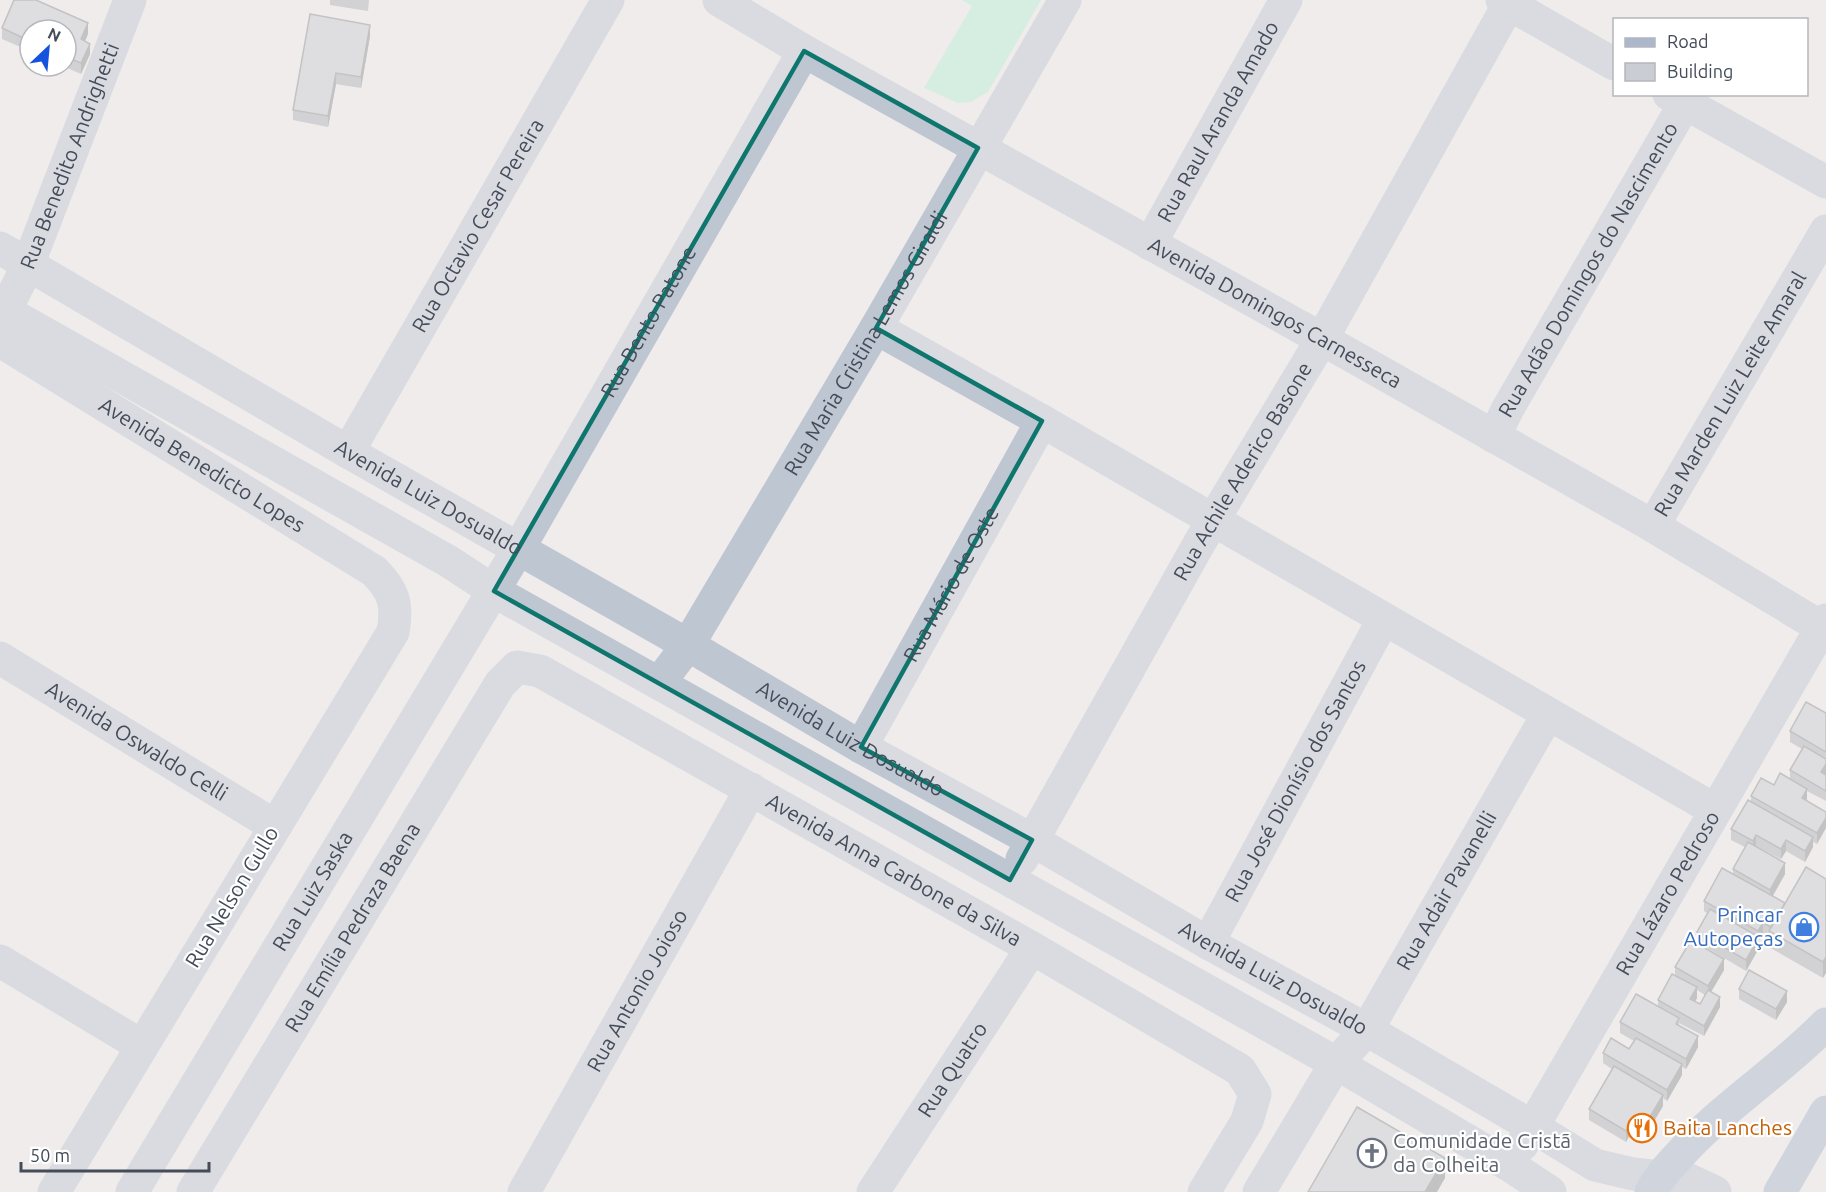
<svg xmlns="http://www.w3.org/2000/svg" width="1826" height="1192" font-family="Ubuntu,sans-serif">
	<style>
		.grass { fill: #b7efd4 }
		.lines { fill: none; stroke-linecap: round; stroke-linejoin: round }
		.minor { stroke: #bec6d2; stroke-width: 33 }
		.major { stroke: #aab7cc; stroke-width: 33 }
		.wall { fill: #afb0b6; fill-rule: evenodd }
		.shaded-wall { fill: #8e9094 }
		.building { fill: #cbcdd4; stroke: #8e9094; stroke-width: 1.5 }
		.marked { fill: none; stroke: #0f766e; stroke-width: 4.5; stroke-linejoin: round }
		.labels { text-anchor: middle; stroke-width: 4.5; stroke-linejoin: round; paint-order: stroke }
		.street-label { font-size: 21px; fill: #444c59; stroke: #fff }
		.shop-label { font-size: 21px; fill: #366cbe; stroke: #fff; text-anchor: end }
		.food-label { font-size: 21px; fill: #c56008; stroke: #fff; text-anchor: start }
		.worship-label { font-size: 21px; fill: #5b616d; stroke: #fff; text-anchor: start }
	</style>
	<rect width="100%" height="100%" fill="#efeceb"/>
	<!-- grass -->
	<path class="grass" d="M962 0H1041L988 92 971 102 958 103 924 88 972 6Z"/>
	<g class="lines">
		<!-- minor -->
		<g class="minor">
			<path id="s1" d="M719 0 804 51 1322 339 1653 526 1826 630"/>
			<path d="M1502 0 1614 64"/>
			<path d="M1669 94 1826 182"/>
			<path id="s2" d="M1150 244 1286 0"/>
			<path id="s3" d="M0 248 348 452 688 645 861 747 1032 840 1208 943 1367 1030 1533 1127 1595 1165 1633 1174 1689 1180 1715 1192"/>
			<path d="M0 308 448 561 494 591 1336 1063 1509 1165 1550 1192"/>
			<path id="s4" d="M5 311 28 265 130 0"/>
			<path d="M876 328 1042 421 1715 810"/>
			<path id="s5" d="M0 341 374 571C394 591 398 604 393 632L54 1192"/>
			<path id="s6" d="M1494 437 1507 410 1685 103"/>
			<path id="s7" d="M348 452 608 0"/>
			<path id="s8" d="M1653 526 1826 231"/>
			<path id="s9" d="M0 658 275 826"/>
			<path id="s10" d="M659 683 688 645 876 328 1065 0"/>
			<path id="s11" d="M861 747 1042 421"/>
			<path id="s12" d="M1022 859 1200 542 1322 339 1511 0"/>
			<path id="s13" d="M1208 943 1383 620"/>
			<path d="M0 961 142 1046"/>
			<path id="s14" d="M1522 1145 1826 620"/>
			<path id="s15" d="M132 1192 519 548 804 51"/>
			<path id="s16" d="M193 1192 500 684 517 667 540 671 1032 948 1240 1070 1255 1094 1247 1121 1204 1192"/>
			<path id="s17" d="M524 1192 751 789"/>
			<path id="s18" d="M873 1192 1032 948"/>
			<path id="s19" d="M1259 1192 1336 1063 1367 1030 1548 714"/>
		</g>
		<!-- major -->
		<g class="major">
			<path d="M1651 1192C1660 1175 1672 1163 1685 1149 1728 1103 1782 1069 1826 1024"/>
			<path d="M1780 1192 1826 1112"/>
		</g>
	</g>
	<!-- wall -->
	<g class="wall">
		<path d="M14 0H36L88 23V34L85 41 90 44V54L81 74 63 66H66V30H30V51L2 39V28Z"/>
		<path d="M330 0H369L368 11 330 5Z"/>
		<path d="M370 36 361 88 336 84 328 127 293 120V110Z"/>
		<path d="M1826 713V801L1807 791 1806 801 1826 812 1817 844 1813 842V847L1805 862 1786 851 1781 859 1756 846V847L1785 874 1773 896 1785 903 1826 879 1823 978 1769 947V937L1763 933 1759 940V948L1746 971 1697 942V932L1707 913 1704 911V901L1733 874V869L1745 847 1731 840V829L1751 802V796L1790 779V770L1802 749 1790 742V731Z"/>
		<path d="M1675 967 1724 970 1711 992 1720 1007 1704 1036 1679 1023V1026L1698 1047 1686 1069 1682 1067V1075L1667 1101 1663 1098V1106L1644 1138 1632 1131 1626 1142 1589 1120V1109L1612 1069 1603 1063V1053L1629 1049 1634 1041 1620 1033V1022L1658 1006V1000L1675 975ZM1697 990 1705 995 1700 1004 1695 1002 1697 998Z"/>
		<path d="M1739 989 1787 1002 1776 1020 1739 999Z"/>
	</g>
	<!-- shaded-wall -->
	<g class="shaded-wall">
		<path d="M88 23V34L81 50V39Z"/>
		<path d="M370 25V36L361 88V77Z"/>
		<path d="M90 44V54L81 74V63Z"/>
		<path d="M336 73V84L328 127V116Z"/>
		<path d="M1826 764V774L1821 783V772Z"/>
		<path d="M1807 789V799L1802 809V798Z"/>
		<path d="M1826 818V828L1817 844V833Z"/>
		<path d="M1756 835V846L1753 852V841Z"/>
		<path d="M1813 837V847L1805 862V851Z"/>
		<path d="M1786 840V851L1781 859V849Z"/>
		<path d="M1785 863V874L1770 900V890Z"/>
		<path d="M1763 923V933L1759 940V948L1746 971V960L1758 939V931Z"/>
		<path d="M1826 957V973L1823 978V962Z"/>
		<path d="M1724 959V970L1708 997V986Z"/>
		<path d="M1697 987V998L1690 1010V999Z"/>
		<path d="M1787 991V1002L1776 1020V1009Z"/>
		<path d="M1720 997V1007L1704 1036V1026Z"/>
		<path d="M1698 1036V1047L1686 1069V1059Z"/>
		<path d="M1682 1064V1075L1667 1101V1090Z"/>
		<path d="M1663 1095V1106L1644 1138V1127Z"/>
		<path d="M1632 1120V1131L1626 1142V1131Z"/>
		<path d="M1445 1158V1178L1437 1192H1425Z"/>
	</g>
	<!-- building -->
	<g class="building">
		<path d="M14 0H36L88 23 81 39 90 44 81 63 66 57V30H30V41L2 28Z"/>
		<path d="M310 14 370 25 361 77 336 73 328 116 293 110Z"/>
		<path d="M1806 702 1826 713V752L1790 731Z"/>
		<path d="M1804 746 1826 759V764L1821 772 1826 775V791L1790 770Z"/>
		<path d="M1780 773 1807 789 1802 798 1826 812V818L1817 833 1751 796 1761 778 1774 785Z"/>
		<path d="M1748 800 1813 837 1805 851 1786 840 1781 849 1756 835 1753 841 1731 829Z"/>
		<path d="M1748 842 1785 863 1770 890 1733 869Z"/>
		<path d="M1806 867 1826 879V957L1823 962 1769 931Z"/>
		<path d="M1722 868 1785 903 1771 927 1763 923 1758 931 1704 901Z"/>
		<path d="M1710 909 1759 937 1746 960 1697 932Z"/>
		<path d="M1691 940 1724 959 1708 986 1675 967Z"/>
		<path d="M1749 970 1787 991 1776 1009 1739 989Z"/>
		<path d="M1672 974 1697 987 1690 999 1700 1004 1708 990 1720 997 1704 1026 1658 1000Z"/>
		<path d="M1636 994 1679 1018 1676 1024 1698 1036 1686 1059 1620 1022Z"/>
		<path d="M1611 1038 1629 1049 1636 1038 1682 1064 1667 1090 1603 1053Z"/>
		<path d="M1614 1066 1663 1095 1644 1127 1632 1120 1626 1131 1589 1109Z"/>
		<path d="M1357 1107 1445 1158 1425 1192H1308Z"/>
	</g>
	<!-- marked area -->
	<path d="M0 0H1826V1192H0ZM804 51 978 148 876 328 1042 421 861 747 1032 840 1010 880 494 591Z" fill="#efeceb" fill-opacity=".55" fill-rule="evenodd"/>
	<path class="marked" d="M804 51 978 148 876 328 1042 421 861 747 1032 840 1010 880 494 591Z"/>
	<!-- icons -->
	<defs>
		<g id="shop-ring" transform="scale(1.5)"><circle r="9.5" fill="#fff" stroke="#3f7fe0" stroke-width="1.5"/><path d="M-5-2.5h2.3a2.7 3.5 0 0 1 5.4 0H5L5.5 6h-11ZM-1.5-2.5h3a1.5 2.3 0 0 0-3 0Z" fill="#3f7fe0"/></g>
		<g id="restaurant-ring" transform="scale(1.5)"><circle r="9.5" fill="#fff" stroke="#e8710a" stroke-width="1.5"/><path d="M-5-6h1v4h1v-4h1v4h1v-4h1v5L-1.5 .5V6h-2V.5L-5-1ZM5-6V6H3V1.5H1.5Q1.5-4 5-6Z" fill="#e8710a"/></g>
		<g id="church-ring" transform="scale(1.5)"><circle r="9.5" fill="#fff" stroke="#6b7280" stroke-width="1.5"/><path d="M-1.2-6h2.4v3.5h3.3v2.4h-3.3V6h-2.4V-.1h-3.3v-2.4h3.3Z" fill="#6b7280"/></g>
	</defs>
	<g fill-rule="evenodd">
		<use href="#shop-ring" x="1804" y="927"/>
		<use href="#restaurant-ring" x="1642" y="1128"/>
		<use href="#church-ring" x="1372" y="1153"/>
	</g>
	<g class="labels">
		<!-- street labels -->
		<g class="street-label">
			<text dy="7" stroke="none"><textPath href="#s2" startOffset="140">Rua Raul Aranda Amado</textPath></text>
			<text dy="7" stroke="none"><textPath href="#s4" startOffset="168">Rua Benedito Andrighetti</textPath></text>
			<text dy="7" stroke="none"><textPath href="#s7" startOffset="261">Rua Octavio Cesar Pereira</textPath></text>
			<text dy="7" stroke="none"><textPath href="#s6" startOffset="192">Rua Adão Domingos do Nascimento</textPath></text>
			<text dy="7" stroke="none"><textPath href="#s1" startOffset="638">Avenida Domingos Carnesseca</textPath></text>
			<text dy="7" stroke="none"><textPath href="#s15" startOffset="1012">Rua Bento Patone</textPath></text>
			<text dy="7" stroke="none"><textPath href="#s10" startOffset="398">Rua Maria Cristina Lemos Giraldi</textPath></text>
			<text dy="7" stroke="none"><textPath href="#s8" startOffset="153">Rua Marden Luiz Leite Amaral</textPath></text>
			<text dy="7" stroke="none"><textPath href="#s5" startOffset="237">Avenida Benedicto Lopes</textPath></text>
			<text dy="7" stroke="none"><textPath href="#s12" startOffset="446">Rua Achile Aderico Basone</textPath></text>
			<text dy="7" stroke="none"><textPath href="#s3" startOffset="496">Avenida Luiz Dosualdo</textPath></text>
			<text dy="7" stroke="none"><textPath href="#s11" startOffset="186">Rua Mário de Oste</textPath></text>
			<text dy="7" stroke="none"><textPath href="#s3" startOffset="982">Avenida Luiz Dosualdo</textPath></text>
			<text dy="7" stroke="none"><textPath href="#s9" startOffset="160">Avenida Oswaldo Celli</textPath></text>
			<text dy="7" stroke="none"><textPath href="#s13" startOffset="184">Rua José Dionísio dos Santos</textPath></text>
			<text dy="7" stroke="none"><textPath href="#s16" startOffset="1047">Avenida Anna Carbone da Silva</textPath></text>
			<text dy="7" stroke="none"><textPath href="#s15" startOffset="351">Rua Luiz Saska</textPath></text>
			<text dy="7" stroke="none"><textPath href="#s19" startOffset="356">Rua Adair Pavanelli</textPath></text>
			<text dy="7" stroke="none"><textPath href="#s14" startOffset="291">Rua Lázaro Pedroso</textPath></text>
			<text transform="translate(232 897) rotate(-59)" y="7">Rua Nelson Gullo</text>
			<text dy="7" stroke="none"><textPath href="#s16" startOffset="309">Rua Emília Pedraza Baena</textPath></text>
			<text dy="7" stroke="none"><textPath href="#s3" startOffset="1468">Avenida Luiz Dosualdo</textPath></text>
			<text dy="7" stroke="none"><textPath href="#s17" startOffset="231">Rua Antonio Joioso</textPath></text>
			<text dy="7" stroke="none"><textPath href="#s18" startOffset="146">Rua Quatro</textPath></text>
		</g>
		<!-- shop labels -->
		<g class="shop-label">
			<text x="1783" y="922">Princar<tspan x="1783" dy="24">Autopeças</tspan></text>
		</g>
		<!-- food labels -->
		<g class="food-label">
			<text x="1663" y="1135">Baita Lanches</text>
		</g>
		<!-- worship labels -->
		<g class="worship-label">
			<text x="1393" y="1148">Comunidade Cristã<tspan x="1393" dy="24">da Colheita</tspan></text>
		</g>
	</g>
	<!-- legend -->
	<rect x="1613" y="18" width="195" height="78" fill="#ffffff" stroke="#b4b7bd" stroke-width="1.5"/>
	<rect x="1625" y="38" width="30" height="9" fill="#aab7cc" stroke="#b4b7bd" stroke-width="1.5"/>
	<text x="1667" y="48" font-size="18" fill="#444c59">Road</text>
	<rect x="1625" y="63" width="30" height="18" fill="#cbcdd4" stroke="#b4b7bd" stroke-width="1.5"/>
	<text x="1667" y="78" font-size="18" fill="#444c59">Building</text>
	<!-- north arrow -->
	<g transform="translate(48 48) rotate(26)"><circle r="28" fill="#ffffff" stroke="#b4b7bd" stroke-width="1.5"/>
	<path d="M0-4.5L10 22L0 15L-10 22Z" fill="#1553df"/>
	<text y="-9" font-size="16" font-weight="bold" text-anchor="middle" fill="#444c59">N</text>
	</g>
	<!-- scale -->
	<path d="M21 1162v9h188v-9" fill="none" stroke="#444c59" stroke-width="3"/>
	<text x="30" y="1162" font-size="18" fill="#444c59" stroke="#ffffff" stroke-width="4.5" paint-order="stroke">50 m</text>
</svg>
